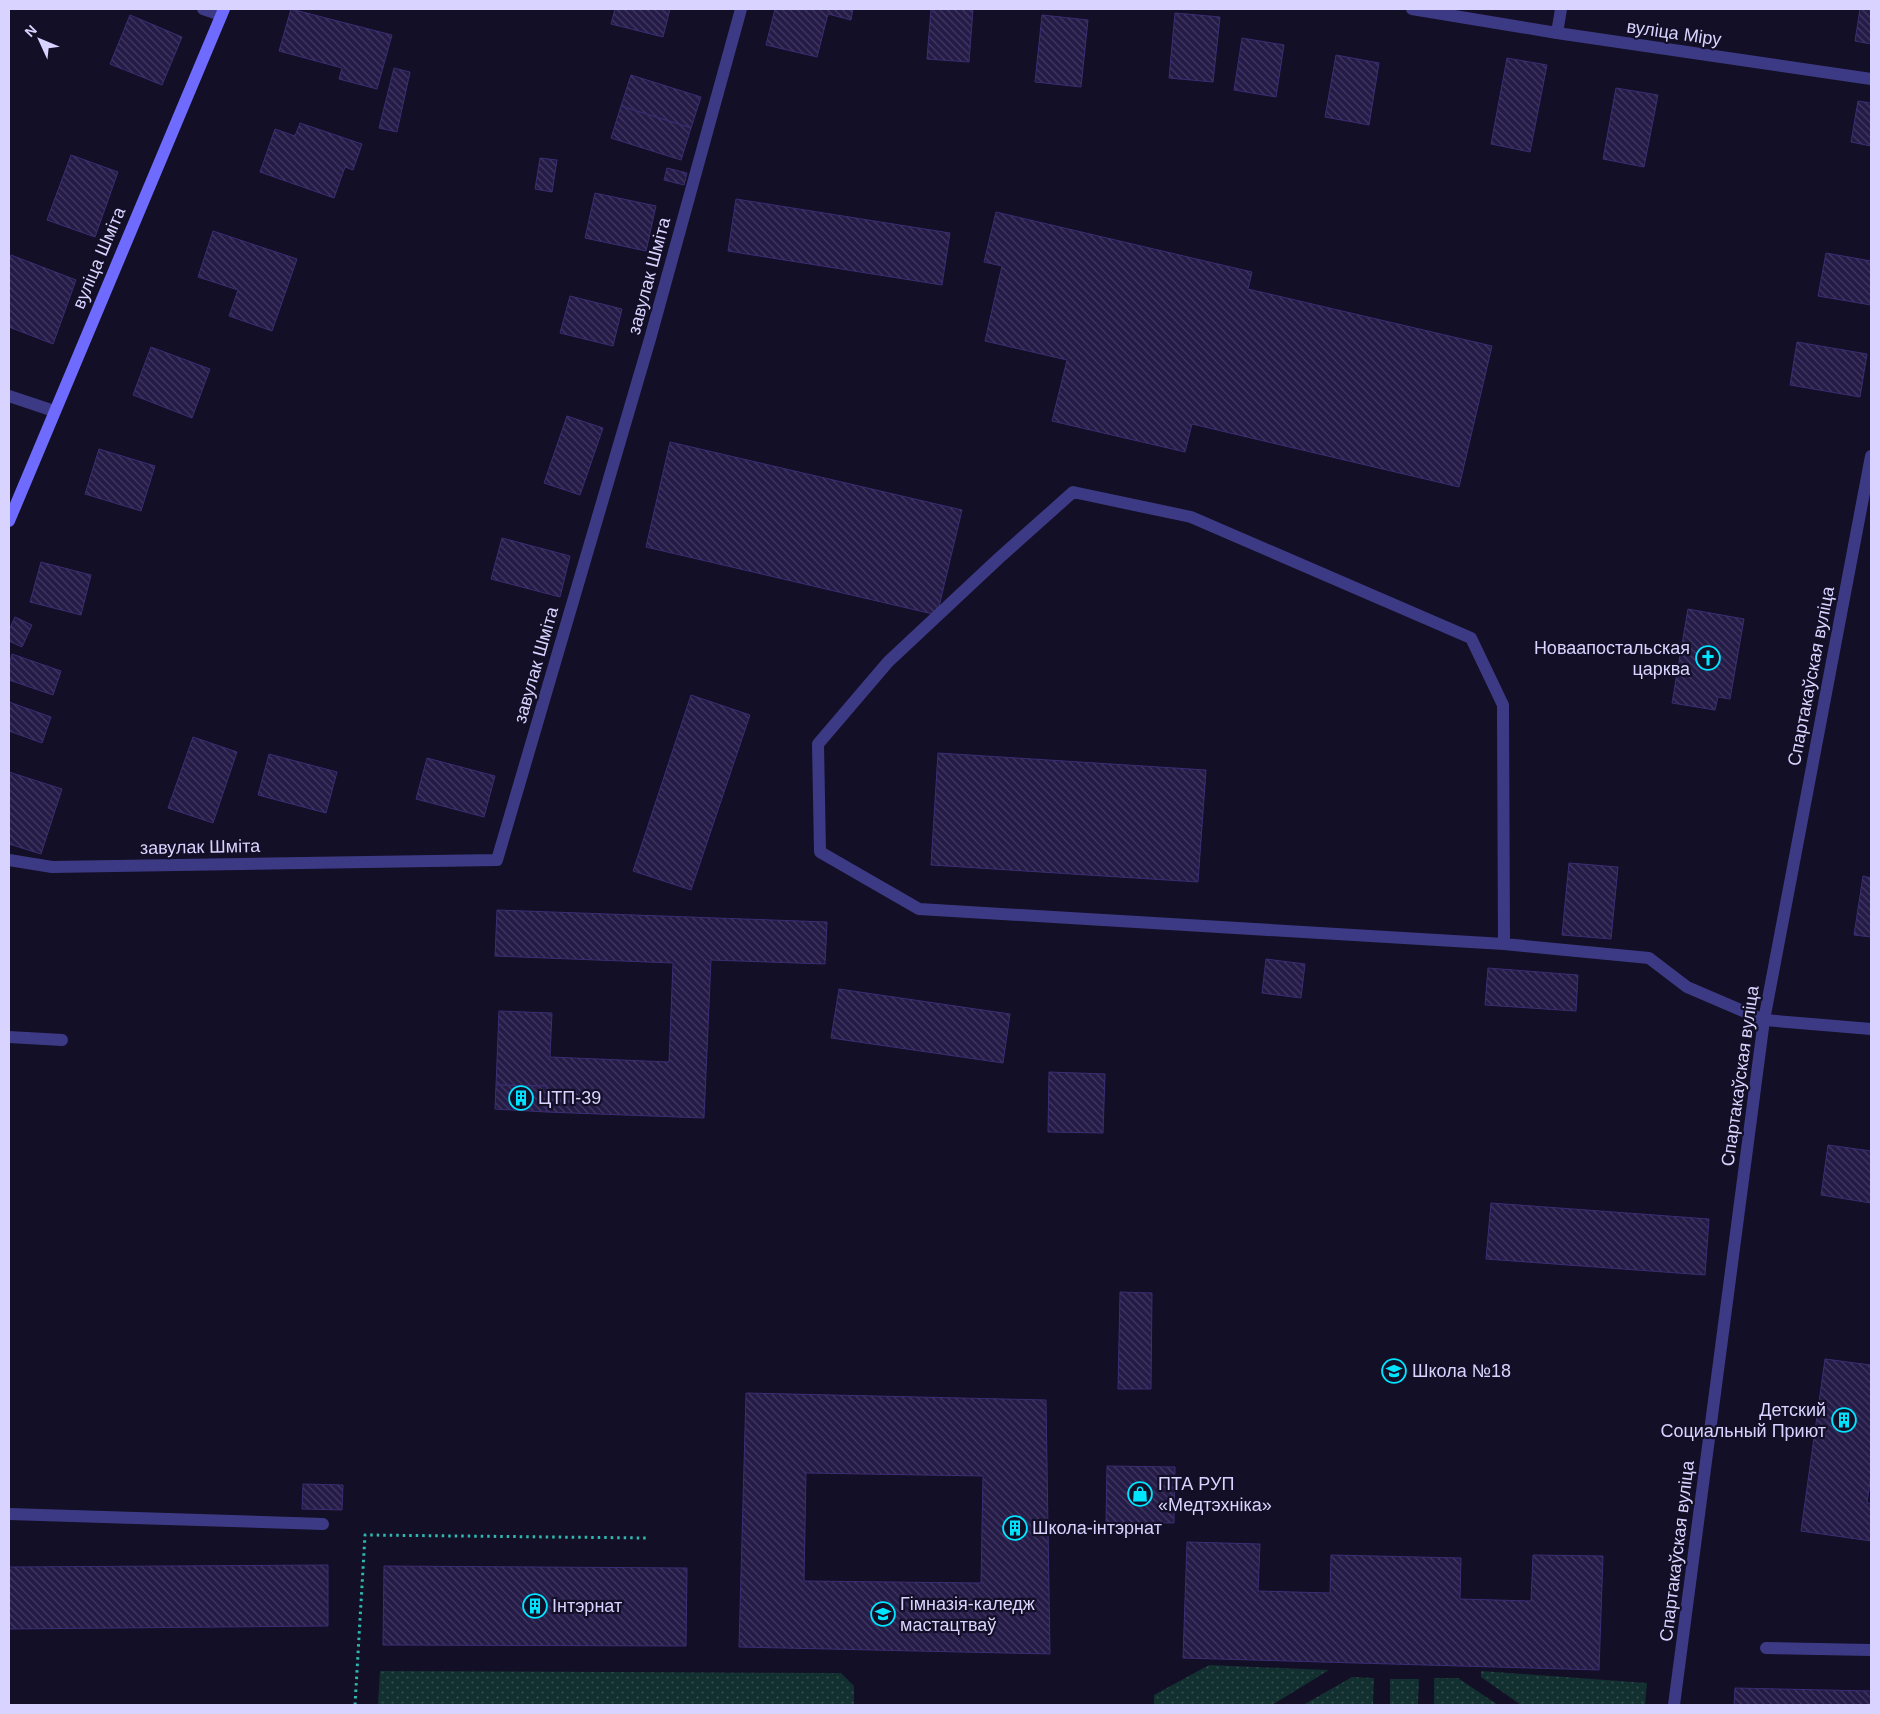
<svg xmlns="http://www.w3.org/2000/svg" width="1880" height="1714" font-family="Helvetica,sans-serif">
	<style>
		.grass { fill: url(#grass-dots) }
		.building { fill: url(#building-back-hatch); stroke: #3b2d73; fill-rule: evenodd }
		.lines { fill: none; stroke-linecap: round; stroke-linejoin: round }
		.path { stroke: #2fb8b0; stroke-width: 3; stroke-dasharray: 2.5 4; stroke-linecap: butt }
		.service { stroke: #3d3a85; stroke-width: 12 }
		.minor { stroke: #3d3a85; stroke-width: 12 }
		.secondary { stroke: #6f6bff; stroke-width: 12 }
		.labels { text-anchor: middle; stroke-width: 4.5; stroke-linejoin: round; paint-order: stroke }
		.street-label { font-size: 18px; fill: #d9d4ff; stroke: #130f26 }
		.poi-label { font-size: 18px; fill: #d9d4ff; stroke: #130f26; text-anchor: start }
	</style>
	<defs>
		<pattern id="grass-dots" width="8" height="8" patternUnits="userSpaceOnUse" patternTransform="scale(1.25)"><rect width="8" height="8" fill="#12302f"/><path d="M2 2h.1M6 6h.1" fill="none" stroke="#344d4e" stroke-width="1.8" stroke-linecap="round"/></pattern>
		<pattern id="building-back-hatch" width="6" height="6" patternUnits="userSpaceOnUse" patternTransform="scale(1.25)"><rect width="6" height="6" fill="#241b47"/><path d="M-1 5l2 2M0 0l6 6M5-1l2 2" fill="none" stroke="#433b63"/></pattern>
	</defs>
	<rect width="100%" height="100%" fill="#130f26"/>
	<!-- grass -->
	<g class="grass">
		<path d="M1209 1665 1329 1670 1272 1705H1154V1695Z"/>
		<path d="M380 1671 841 1673 854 1686V1705H378Z"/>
		<path d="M1481 1671 1647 1683 1645 1705H1521L1481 1677Z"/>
		<path d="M1352 1677 1374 1678 1373 1705H1303Z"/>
		<path d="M1434 1678H1458L1498 1705H1434Z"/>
		<path d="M1390 1679H1419L1418 1705H1390Z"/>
	</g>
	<!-- building -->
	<g class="building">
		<path d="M291 9 392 35 377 89 339 79 342 68 279 51Z"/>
		<path d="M615 9H670L663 37 611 24Z"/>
		<path d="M775 9H853L851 20 828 14 817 57 766 45Z"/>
		<path d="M931 9H973L969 62 927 59Z"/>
		<path d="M1860 9H1871V44L1855 41Z"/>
		<path d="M1175 13 1220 17 1213 82 1169 78Z"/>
		<path d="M130 15 182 37 162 85 110 64Z"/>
		<path d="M1042 15 1088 20 1081 87 1035 82Z"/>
		<path d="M1242 38 1284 45 1276 97 1234 90Z"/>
		<path d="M1336 55 1379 63 1369 125 1325 117Z"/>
		<path d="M1507 58 1547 65 1530 152 1491 144Z"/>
		<path d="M394 68 410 72 397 132 379 128Z"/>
		<path d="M631 75 701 97 691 128 621 106Z"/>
		<path d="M1616 88 1658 95 1644 167 1603 159Z"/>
		<path d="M1858 101 1871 103V146L1851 142Z"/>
		<path d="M621 106 691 128 681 160 611 138Z"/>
		<path d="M300 123 362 144 353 170 345 167 334 198 260 172 275 129 295 136Z"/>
		<path d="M71 155 118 172 95 237 47 220Z"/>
		<path d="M540 158 557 160 552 192 535 189Z"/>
		<path d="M667 168 687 173 684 185 664 180Z"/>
		<path d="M595 193 656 206 646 251 585 238Z"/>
		<path d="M736 199 950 233 942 285 728 251Z"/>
		<path d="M996 212 1252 272 1248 289 1492 346 1459 487 1192 424 1185 452 1052 421 1067 360 985 341 1002 266 984 262Z"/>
		<path d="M213 231 297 259 272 331 229 316 238 290 198 277Z"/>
		<path d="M1826 253 1871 261V305L1818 296Z"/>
		<path d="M11 255 76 280 53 344 9 327V261Z"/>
		<path d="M570 296 622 309 613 346 560 333Z"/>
		<path d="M1797 342 1867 354 1860 397 1790 385Z"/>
		<path d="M151 347 210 369 192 418 133 395Z"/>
		<path d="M567 416 603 428 580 495 544 483Z"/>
		<path d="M670 442 962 510 937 615 646 547Z"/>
		<path d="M99 449 155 466 141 511 85 494Z"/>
		<path d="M502 538 570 556 560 597 491 579Z"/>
		<path d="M41 562 91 575 81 615 30 602Z"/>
		<path d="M1688 609 1744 619 1730 699 1718 697 1715 710 1672 703Z"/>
		<path d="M15 617 32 625 22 647 9 641V630Z"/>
		<path d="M12 654 61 671 53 695 9 680V665Z"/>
		<path d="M691 695 750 715 691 890 633 871Z"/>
		<path d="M9 702 51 717 42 743 9 731Z"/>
		<path d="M193 737 237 752 213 823 168 808Z"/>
		<path d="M938 753 1206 770 1198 882 931 865Z"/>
		<path d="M269 754 337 772 326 813 258 795Z"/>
		<path d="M427 758 495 776 484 817 416 799Z"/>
		<path d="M9 772 62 789 41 854 9 844Z"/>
		<path d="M1569 863 1618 867 1611 939 1562 935Z"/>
		<path d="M1863 876 1871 878V937L1854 935Z"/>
		<path d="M497 910 827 922 825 964 711 960 704 1118 546 1112 547 1086 496 1085 499 1011 552 1013 550 1057 669 1062 673 963 495 956Z"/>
		<path d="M1266 959 1305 964 1301 998 1262 993Z"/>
		<path d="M1488 968 1578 975 1576 1011 1485 1005Z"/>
		<path d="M839 989 1010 1014 1003 1063 831 1038Z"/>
		<path d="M1049 1072 1105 1074 1103 1133 1048 1132Z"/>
		<path d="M496 1085 547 1086 546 1112 495 1109Z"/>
		<path d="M1828 1145 1871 1151V1203L1821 1195Z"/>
		<path d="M1491 1203 1709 1219 1705 1275 1486 1259Z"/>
		<path d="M1120 1292 1152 1293 1151 1389H1118Z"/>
		<path d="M1825 1359 1871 1365V1475L1867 1503H1871V1541L1801 1531Z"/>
		<path d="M746 1393 1046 1400 1050 1654 739 1647ZM806 1473 983 1476 981 1583 804 1581Z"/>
		<path d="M1107 1466 1175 1467 1174 1523 1106 1522Z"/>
		<path d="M303 1484 343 1485 342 1510 302 1509Z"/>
		<path d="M1187 1542 1260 1544 1258 1591 1330 1593 1331 1555 1461 1558 1460 1599 1531 1601 1533 1555 1603 1556 1599 1670 1183 1658Z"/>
		<path d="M328 1565V1626L9 1629V1567Z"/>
		<path d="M384 1566 687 1568 686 1646 383 1645Z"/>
		<path d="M1735 1688 1871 1691V1705H1734Z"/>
	</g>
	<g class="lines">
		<!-- path -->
		<path class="path" d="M355 1705 365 1535 647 1538"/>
		<!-- service -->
		<g class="service">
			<path d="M1504 944 1503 705 1471 638 1191 517 1073 492 998 559 888 662 818 744 820 852 919 909 1504 944 1649 958 1687 987 1764 1020"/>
			<path d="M9 1037 62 1040"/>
			<path d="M9 1514 323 1524"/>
			<path d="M1766 1648 1871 1650"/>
		</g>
		<!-- minor -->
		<g class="minor">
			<path d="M203 9 221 15"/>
			<path d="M1412 9 1557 33 1871 79"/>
			<path d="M1557 33 1561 9"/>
			<path d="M9 396 54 411"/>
			<path d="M9 860 52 867 497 860 650 339 741 9"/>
			<path d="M1764 1020 1871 1029"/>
			<path d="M1674 1705 1764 1020 1871 456"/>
		</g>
		<!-- secondary -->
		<path class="secondary" d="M9 521 224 9"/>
	</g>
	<!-- icons -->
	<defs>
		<g id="church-ring" transform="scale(1.25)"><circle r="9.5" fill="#130f26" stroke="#00e5ff" stroke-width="1.5"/><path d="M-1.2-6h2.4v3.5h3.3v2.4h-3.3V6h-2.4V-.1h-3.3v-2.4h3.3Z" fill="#00e5ff"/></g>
		<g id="building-ring" transform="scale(1.25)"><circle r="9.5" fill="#130f26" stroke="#00e5ff" stroke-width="1.5"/><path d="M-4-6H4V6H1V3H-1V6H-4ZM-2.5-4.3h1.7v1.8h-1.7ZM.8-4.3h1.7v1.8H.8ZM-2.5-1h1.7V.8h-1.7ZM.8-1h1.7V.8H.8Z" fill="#00e5ff"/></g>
		<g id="school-ring" transform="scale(1.25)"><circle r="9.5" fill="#130f26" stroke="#00e5ff" stroke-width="1.5"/><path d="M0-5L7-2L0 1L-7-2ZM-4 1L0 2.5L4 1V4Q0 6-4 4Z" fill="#00e5ff"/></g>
		<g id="shop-ring" transform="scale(1.25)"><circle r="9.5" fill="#130f26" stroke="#00e5ff" stroke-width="1.5"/><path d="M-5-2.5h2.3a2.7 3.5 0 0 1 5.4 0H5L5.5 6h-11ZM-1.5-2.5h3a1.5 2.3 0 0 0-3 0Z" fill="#00e5ff"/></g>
	</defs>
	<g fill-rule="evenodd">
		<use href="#church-ring" x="1708" y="658"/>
		<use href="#building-ring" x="521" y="1098"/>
		<use href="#school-ring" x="1394" y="1371"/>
		<use href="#building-ring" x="1844" y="1420"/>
		<use href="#shop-ring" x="1140" y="1494"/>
		<use href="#building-ring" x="1015" y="1528"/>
		<use href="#building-ring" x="535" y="1606"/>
		<use href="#school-ring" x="883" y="1614"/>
	</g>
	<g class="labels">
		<!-- street labels -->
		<g class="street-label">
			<text transform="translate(1674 33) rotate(8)" y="6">вуліца Міру</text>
			<text transform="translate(99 258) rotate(-67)" y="6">вуліца Шміта</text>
			<text transform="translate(649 276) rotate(-75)" y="6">завулак Шміта</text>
			<text transform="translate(536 665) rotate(-74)" y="6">завулак Шміта</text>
			<text transform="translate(1811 676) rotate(-79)" y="6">Спартакаўская вуліца</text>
			<text transform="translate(200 847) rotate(-1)" y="6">завулак Шміта</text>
			<text transform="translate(1740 1076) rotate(-82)" y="6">Спартакаўская вуліца</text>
			<text transform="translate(1677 1551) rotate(-83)" y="6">Спартакаўская вуліца</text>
		</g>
		<!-- poi labels -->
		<g class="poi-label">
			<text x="1690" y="654" text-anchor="end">Новаапостальская<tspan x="1690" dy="21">царква</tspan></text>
			<text x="538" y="1104">ЦТП-39</text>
			<text x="1412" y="1377">Школа №18</text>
			<text x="1826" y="1416" text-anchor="end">Детский<tspan x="1826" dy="21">Социальный Приют</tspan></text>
			<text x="1158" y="1490">ПТА РУП<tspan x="1158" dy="21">«Медтэхніка»</tspan></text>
			<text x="1032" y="1534">Школа-інтэрнат</text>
			<text x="900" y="1610">Гімназія-каледж<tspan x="900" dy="21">мастацтваў</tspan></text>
			<text x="552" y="1612">Інтэрнат</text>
		</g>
	</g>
	<!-- border -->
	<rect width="1880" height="1714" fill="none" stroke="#d9d4ff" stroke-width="20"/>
	<!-- north arrow -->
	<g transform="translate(40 40) rotate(314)" stroke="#130f26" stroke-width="4" paint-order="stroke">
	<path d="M0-4L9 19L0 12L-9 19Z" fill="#d9d4ff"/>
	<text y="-8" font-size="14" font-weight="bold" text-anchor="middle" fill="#d9d4ff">N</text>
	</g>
</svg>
